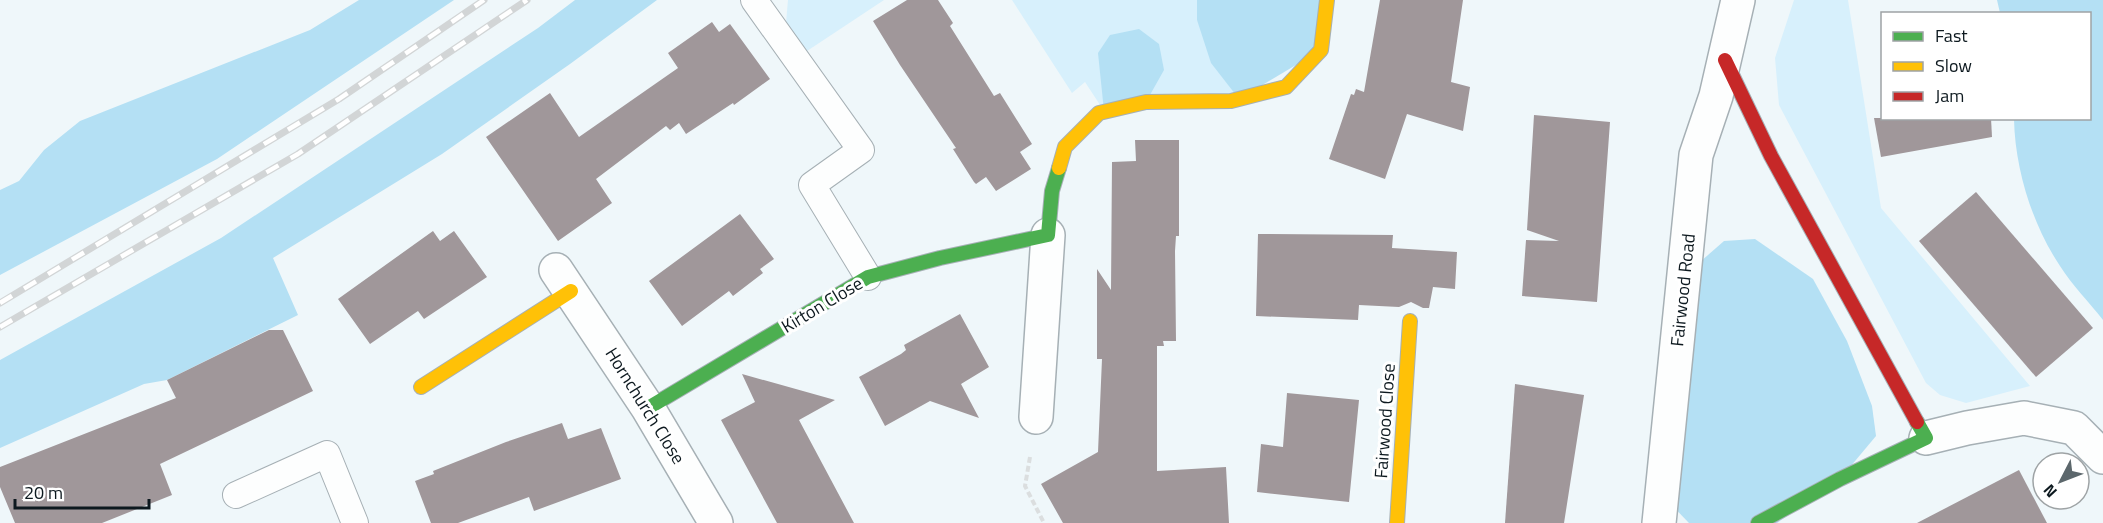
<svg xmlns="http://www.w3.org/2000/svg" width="2103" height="523" font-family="'Titillium Web',sans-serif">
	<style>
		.green { fill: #d7f0fc }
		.forest { fill: #b4e0f4 }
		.building { fill: #a0979a }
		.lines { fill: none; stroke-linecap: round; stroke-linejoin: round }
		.lane-casing { stroke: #a6b0b5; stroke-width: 28 }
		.street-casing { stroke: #a6b0b5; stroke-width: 36 }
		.fast-casing { stroke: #a6b0b5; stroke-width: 16 }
		.slow-casing { stroke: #a6b0b5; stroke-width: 16 }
		.jam-casing { stroke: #a6b0b5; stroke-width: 16 }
		.path { stroke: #dbdedf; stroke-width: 4; stroke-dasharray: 6 3; stroke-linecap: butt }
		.lane { stroke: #fdfefe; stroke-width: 26 }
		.street { stroke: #fdfefe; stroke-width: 33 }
		.fast { stroke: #4caf50; stroke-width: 14 }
		.slow { stroke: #ffc107; stroke-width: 14 }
		.jam { stroke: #c62828; stroke-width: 14 }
		.rail-casing { stroke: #d2d5d6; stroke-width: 7 }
		.rail { stroke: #fff; stroke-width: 4.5; stroke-dasharray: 14; stroke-linecap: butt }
		.labels { text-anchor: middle; stroke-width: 6; stroke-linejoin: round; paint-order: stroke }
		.street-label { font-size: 18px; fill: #0d191f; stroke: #fff }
	</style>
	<rect width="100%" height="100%" fill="#eff7fa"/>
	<!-- green -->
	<g class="green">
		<path d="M788 0H884L807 51 786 23Z"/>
		<path d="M1012 0H1197V20L1239 99 1104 111 1085 82 1072 93Z"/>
		<path d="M1794 0H1848L1881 208 2030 386 1966 403 1940 395 1926 383 1779 105 1775 58Z"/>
	</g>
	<!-- forest -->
	<g class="forest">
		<path d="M359 0H454L217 159 0 275V190L19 181 44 150 80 121 310 30Z"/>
		<path d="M575 0H657L570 64 442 154 273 258 298 315 167 380 144 384 0 448V360L221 238 538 28Z"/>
		<path d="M1197 0H1327L1321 50 1239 99 1211 63 1197 20Z"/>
		<path d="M1997 0H2103V320C2089 302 2072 285 2060 266 2032 224 2015 169 2014 119L2090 118V14L2000 13Z"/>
		<path d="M1139 29 1159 44 1164 70 1146 102 1104 111 1098 53 1110 35Z"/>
		<path d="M1755 239 1813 279 1847 341 1872 406 1876 436 1840 479 1777 523H1689L1662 495 1700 262 1724 241Z"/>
	</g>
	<!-- building -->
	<g class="building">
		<path d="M907 0H938L953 23 950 26 994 96 1000 93 1032 144 1020 152 1031 169 996 191 986 177 976 184 974 182 953 149 956 148 900 65 873 21Z"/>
		<path d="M1380 0H1463L1451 82 1470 87 1463 131 1407 114 1385 179 1329 159 1351 94 1354 95 1356 89 1364 92Z"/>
		<path d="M712 22 719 32 730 24 770 79 734 105 733 103 686 134 679 123 670 130 666 126 596 179 612 203 558 241 486 137 550 93 579 137 678 68 668 53Z"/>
		<path d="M1534 115 1610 122 1597 302 1522 296 1526 240 1559 241 1527 230Z"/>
		<path d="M1874 118H1991L1992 137 1881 157Z"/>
		<path d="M1135 140H1179V236H1176L1175 251 1176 341H1163L1164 346H1157V471L1226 467 1229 523H1063L1041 484 1098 452 1102 359H1097V269L1111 290 1112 162 1136 161Z"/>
		<path d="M1976 192 2093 328 2036 377 1919 241Z"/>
		<path d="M740 214 774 259 760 269 763 273 733 296 729 291 682 326 649 281Z"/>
		<path d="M433 231 440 241 454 231 487 277 424 319 418 311 370 344 338 299Z"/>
		<path d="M1258 234 1393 235 1392 248 1457 252 1455 289 1433 287 1429 308H1423L1411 302 1399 307 1359 305 1358 320 1256 316Z"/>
		<path d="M960 314 989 367 961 384 979 418 930 401 885 426 859 377 901 354 906 350 904 345Z"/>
		<path d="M269 330H283L313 391 160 464 172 495 102 523H15L0 487V467L176 398 167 380Z"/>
		<path d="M742 374 835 400 799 420 854 523H777L721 420 755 402Z"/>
		<path d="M1515 384 1584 395 1564 523H1505Z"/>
		<path d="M1287 393 1359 400 1349 502 1257 492 1261 444 1283 447Z"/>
		<path d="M562 423 568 439 601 428 621 479 534 511 529 497 458 523H431L415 481 434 474 433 471 506 442Z"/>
		<path d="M2019 470 2047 523H1917Z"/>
	</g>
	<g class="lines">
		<!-- lane casing -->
		<g class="lane-casing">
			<g id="lane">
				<path d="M754 0 861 150 812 185 868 277"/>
				<path d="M236 495 327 454 355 523"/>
			</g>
		</g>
		<!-- street casing -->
		<g class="street-casing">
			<g id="street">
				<path d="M556 270 648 408 716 523"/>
				<path d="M1036 417 1048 235"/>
				<path d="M1926 438 1967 428 2024 418 2074 428 2103 457"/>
				<path d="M1659 523 1696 155 1716 96 1738 0"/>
			</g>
		</g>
		<!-- fast casing -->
		<g class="fast-casing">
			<g id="fast">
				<path d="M648 408 868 277 940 258 1048 235 1052 191 1059 168"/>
				<path d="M1758 523 1840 479 1926 438 1917 422"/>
			</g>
		</g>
		<!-- slow casing -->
		<g class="slow-casing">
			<g id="slow">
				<path d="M1059 168 1065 147 1099 113 1146 102 1231 101 1286 87 1321 50 1327 0"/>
				<path d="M421 387 571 291"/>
				<path d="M1397 523 1410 321"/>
			</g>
		</g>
		<!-- jam casing -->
		<g class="jam-casing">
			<path id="jam" d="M1725 60 1771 156 1917 422"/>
		</g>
		<!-- path -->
		<path class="path" d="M1030 457 1025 486 1044 523"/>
		<!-- lane -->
		<use href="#lane" class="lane"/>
		<!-- street -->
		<use href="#street" class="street"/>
		<!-- fast -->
		<use href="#fast" class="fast"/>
		<!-- slow -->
		<use href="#slow" class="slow"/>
		<!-- jam -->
		<use href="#jam" class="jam"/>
		<!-- rail casing -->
		<g class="rail-casing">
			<g id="rail">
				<path d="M0 303 339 99 484 0"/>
				<path d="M0 327 298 154 527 0"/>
			</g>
		</g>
		<!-- rail -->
		<use href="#rail" class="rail"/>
	</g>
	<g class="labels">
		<!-- street labels -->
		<g class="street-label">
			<text transform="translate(1683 290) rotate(-84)" y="6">Fairwood Road</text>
			<text transform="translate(822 305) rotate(-31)" y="6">Kirton Close</text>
			<text transform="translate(645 406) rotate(58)" y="6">Hornchurch Close</text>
			<text transform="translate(1385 421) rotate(-86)" y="6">Fairwood Close</text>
		</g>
	</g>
	<!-- legend -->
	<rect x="1881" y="12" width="210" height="108" fill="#ffffff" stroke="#9ea3a5" stroke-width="1.5"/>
	<rect x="1893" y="32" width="30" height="9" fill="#4caf50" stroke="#9ea3a5" stroke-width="1.5"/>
	<text x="1935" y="42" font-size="18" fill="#0d191f">Fast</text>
	<rect x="1893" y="62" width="30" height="9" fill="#ffc107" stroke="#9ea3a5" stroke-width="1.5"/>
	<text x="1935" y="72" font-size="18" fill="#0d191f">Slow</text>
	<rect x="1893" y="92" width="30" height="9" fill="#c62828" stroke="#9ea3a5" stroke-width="1.5"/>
	<text x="1935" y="102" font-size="18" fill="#0d191f">Jam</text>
	<!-- north arrow -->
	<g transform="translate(2061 481) rotate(228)"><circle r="28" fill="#ffffff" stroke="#9ea3a5" stroke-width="1.5"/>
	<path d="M0-4.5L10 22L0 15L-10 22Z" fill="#5c676c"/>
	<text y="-9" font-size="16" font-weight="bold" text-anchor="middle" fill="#0d191f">N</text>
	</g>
	<!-- scale -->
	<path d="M15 499v9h134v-9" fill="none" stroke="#0d191f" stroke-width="3"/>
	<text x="24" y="499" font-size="18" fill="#0d191f" stroke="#ffffff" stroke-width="4.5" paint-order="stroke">20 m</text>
</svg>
